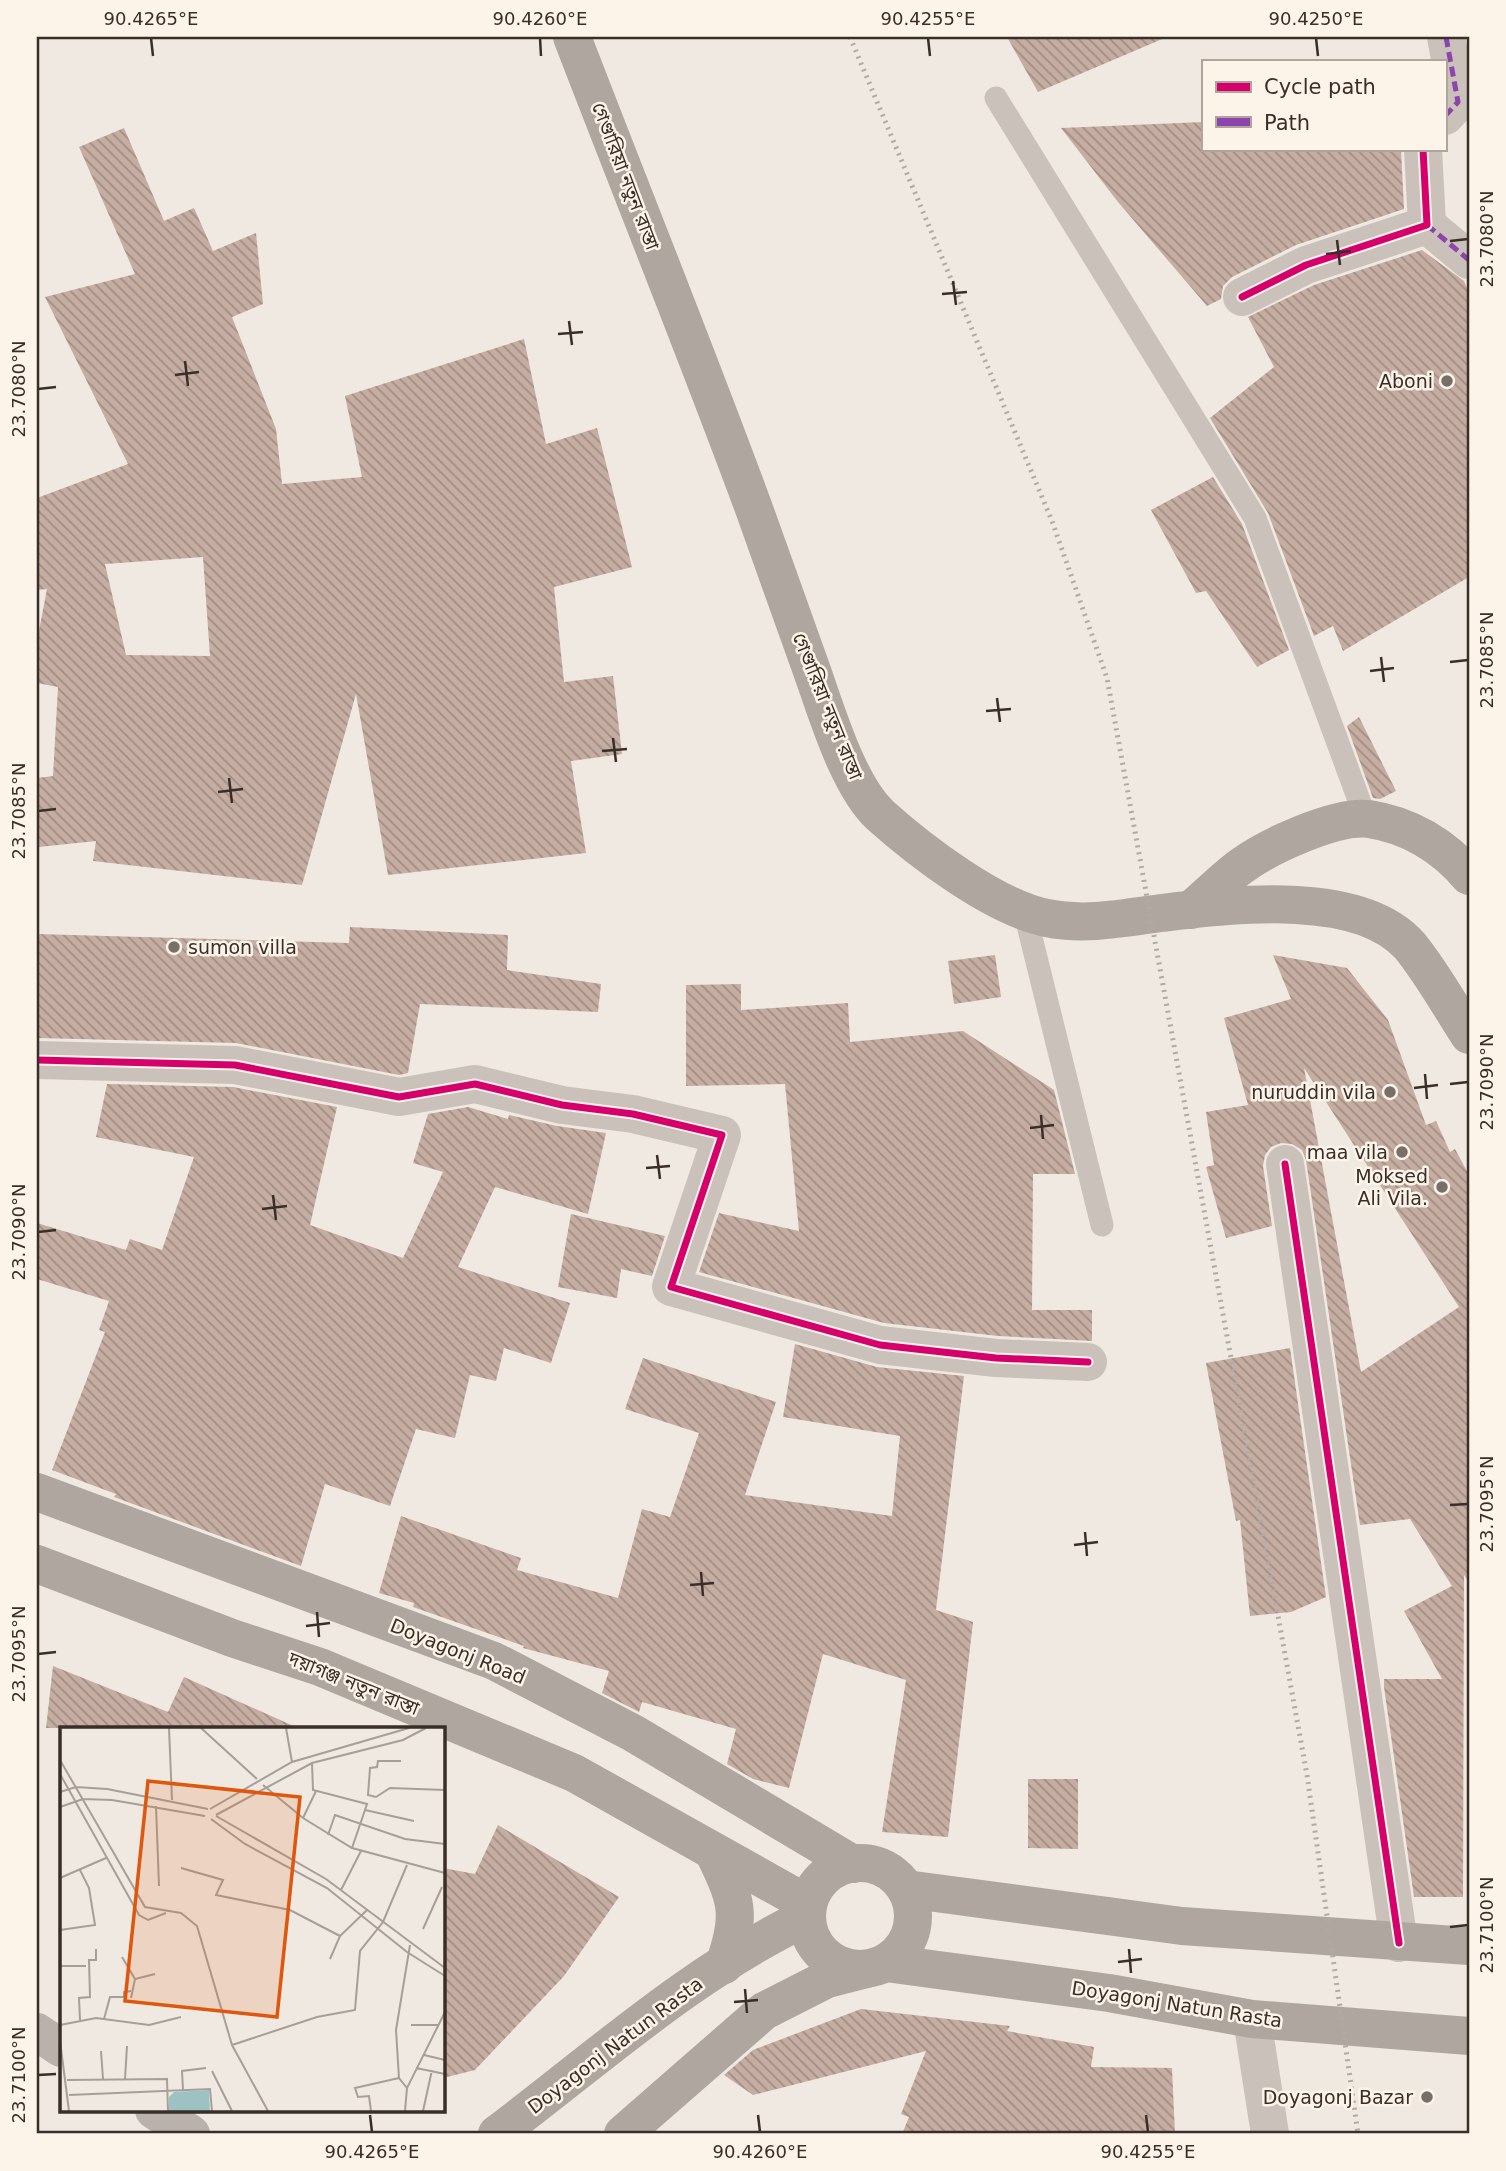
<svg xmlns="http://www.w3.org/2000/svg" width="1506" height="2171" font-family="'DejaVu Sans','Noto Sans Bengali',sans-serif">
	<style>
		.building { fill: url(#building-back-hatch); fill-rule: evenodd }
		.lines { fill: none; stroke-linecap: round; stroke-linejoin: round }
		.service { stroke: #c9c1ba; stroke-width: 23 }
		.minor { stroke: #c9c1ba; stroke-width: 38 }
		.secondary { stroke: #b9b1ab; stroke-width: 38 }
		.primary { stroke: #aea69f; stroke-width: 38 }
		.rail { stroke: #b0aaa5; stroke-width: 5; stroke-dasharray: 2 5; stroke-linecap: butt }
		.quiet { stroke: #8e44ad; stroke-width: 5; stroke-dasharray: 10 5; stroke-linecap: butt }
		.cycleway-casing { stroke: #fcf4e9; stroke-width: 11 }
		.cycleway { stroke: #d6006c; stroke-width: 7 }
		.ticks { fill: none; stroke: #3a2e28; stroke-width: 2.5 }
		.poi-dot { fill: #796f69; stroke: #fcf4e9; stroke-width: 2.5 }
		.labels { text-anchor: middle; stroke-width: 5; stroke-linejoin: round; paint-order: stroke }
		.street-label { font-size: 19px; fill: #3a2e28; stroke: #fcf4e9 }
		.poi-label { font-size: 19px; fill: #3a2e28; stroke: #fcf4e9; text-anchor: end }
		.inset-road { fill: none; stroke: #a79e98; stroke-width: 2 }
		.view { fill: #df570d; fill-opacity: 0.15; stroke: #df570d; stroke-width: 3.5 }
		.inset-edge { fill: none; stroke: #3a2e28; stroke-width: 3.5 }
		.neatline { fill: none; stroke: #3a2e28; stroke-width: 2.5 }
		.ticks-label { font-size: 18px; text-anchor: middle; fill: #3a2e28 }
	</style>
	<defs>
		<pattern id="building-back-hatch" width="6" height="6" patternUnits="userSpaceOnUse" patternTransform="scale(1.75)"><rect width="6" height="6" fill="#c5ada2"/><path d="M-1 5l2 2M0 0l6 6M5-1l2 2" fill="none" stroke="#a18d84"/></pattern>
	</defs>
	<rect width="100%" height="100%" fill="#efe9e2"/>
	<!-- building -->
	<g class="building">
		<path d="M1007 37H1167L1038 92Z"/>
		<path d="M1203 122V149H1401L1404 209 1296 245 1232 277 1223 286 1221 299 1207 306 1118 202 1061 128Z"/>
		<path d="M124 128 164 221 194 208 213 251 256 233 263 304 232 317 276 429 282 484 362 477 345 396 524 339 546 444 597 428 632 567 554 587 564 682 613 676 622 754 571 761 586 853 388 875 356 694 302 885 93 861 96 841 39 847 37 778 53 776 58 687 37 683V641L47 589 37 590V498L128 464 45 297 135 274 79 147ZM203 557 210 656 126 655 105 564Z"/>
		<path d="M1422 250 1464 281 1469 293V577L1343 651 1333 626 1314 636 1268 513 1210 418 1274 367 1248 317 1314 285Z"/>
		<path d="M1213 477 1242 524 1289 650 1257 667 1206 591 1196 593 1151 510Z"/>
		<path d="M1359 717 1396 791 1380 799 1373 798 1347 726Z"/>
		<path d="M350 927 508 935 507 970 601 984 598 1012 420 1004 408 1073 399 1075 236 1043 37 1038V934L349 943Z"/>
		<path d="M995 955 1001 997 954 1004 948 961Z"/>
		<path d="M1273 955 1347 968 1388 1020 1426 1125 1436 1121 1450 1152 1455 1149 1469 1175V1582L1464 1575 1463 1897H1414L1384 1687V1679H1442L1404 1611 1452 1586 1410 1519 1360 1525 1306 1160 1302 1150 1292 1144 1281 1143 1271 1147 1265 1155 1263 1166 1272 1226 1226 1238 1206 1167 1214 1165 1206 1112 1248 1105 1224 1018 1291 999ZM1304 1068 1459 1307 1361 1372Z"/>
		<path d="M741 984V1010L848 1003 850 1042 963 1031 1054 1090 1075 1174H1033L1032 1310H1092V1341L998 1336 884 1323 699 1272 719 1213 799 1231 785 1084 686 1086V985Z"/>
		<path d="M107 1084 233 1087 337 1107 310 1225 403 1258 443 1172 413 1163 428 1114 468 1107 508 1119 509 1115 557 1126 606 1133 588 1214 495 1187 458 1267 570 1303 551 1363 504 1348 496 1381 470 1375 455 1438 416 1429 390 1506 325 1484 301 1566 114 1497 116 1494 52 1470 105 1332 99 1330 109 1301 37 1279V1223L126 1250 130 1239 162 1250 194 1157 96 1137Z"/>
		<path d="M571 1214 665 1236 652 1276 621 1269 617 1298 558 1287Z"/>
		<path d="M795 1344 877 1367 964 1376 936 1610 973 1622 948 1837 882 1832 906 1680 823 1654 789 1788 753 1779 727 1764 736 1729 642 1702 639 1712 602 1693 609 1671 523 1648 524 1646 413 1607 414 1603 379 1593 401 1516 521 1558 517 1570 618 1598 642 1509 670 1517 699 1433 625 1409 643 1358 776 1402 745 1495 892 1516 900 1436 783 1417Z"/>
		<path d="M1290 1348 1326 1597 1291 1612 1250 1616 1240 1520 1236 1521 1206 1363Z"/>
		<path d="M53 1666 168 1712 184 1677 298 1728H46Z"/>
		<path d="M1028 1779H1078V1849L1028 1848Z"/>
		<path d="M498 1825 619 1897 564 1976 475 2070 443 2078V1868L475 1874Z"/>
		<path d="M861 2009 1010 2026 1007 2031 1094 2047 1091 2067 1172 2068 1175 2134H902L909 2117 901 2114 926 2051 753 2095 724 2075 753 2050Z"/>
	</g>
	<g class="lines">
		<!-- service -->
		<g class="service">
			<path d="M996 98 1255 518 1366 819"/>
			<path d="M1025 913 1102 1225"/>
		</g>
		<!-- minor -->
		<g class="minor">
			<path d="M1445 116 1458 102 1446 37"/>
			<path d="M1427 225 1469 260"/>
			<path d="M1242 297 1306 265 1427 225 1423 149"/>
			<path d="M37 1060 235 1065 399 1097 475 1084 562 1105 633 1114 722 1135 671 1287 880 1345 996 1358 1088 1362"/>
			<path d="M1285 1164 1399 1943"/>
			<path d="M1252 2019 1270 2134"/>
		</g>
		<!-- secondary -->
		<g class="secondary">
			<path d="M37 2032 61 2048"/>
			<path d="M154 2110 191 2134"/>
		</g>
		<!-- primary -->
		<g class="primary">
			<path d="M572 37C632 193 695 349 753 506 773 561 792 616 812 671 827 713 848 785 880 815 920 851 995 908 1047 918 1085 926 1124 918 1161 913 1230 905 1359 888 1410 946 1432 973 1450 1006 1469 1035"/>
			<path d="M1191 910C1207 896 1223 880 1240 867 1267 847 1335 815 1369 819 1409 825 1444 846 1469 876"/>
			<path d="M37 1492 494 1661 633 1733 853 1864"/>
			<path d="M37 1564 232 1638 320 1667 574 1773 808 1904"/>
			<path d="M714 1853C737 1901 742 1914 724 1965"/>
			<circle cx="860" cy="1916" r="53"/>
			<path d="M906 1889 1182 1926 1469 1946"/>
			<path d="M886 1963 1109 1993 1252 2019 1469 2036"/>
			<path d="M497 2134C598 2058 692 1972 807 1917"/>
			<path d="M623 2134 764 2011 827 1979 866 1969"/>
		</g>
		<!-- rail -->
		<path class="rail" d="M850 37 1052 521 1107 678 1307 1775 1358 2134"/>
		<!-- quiet -->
		<g class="quiet">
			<path d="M1445 116 1458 102 1446 37"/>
			<path d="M1427 225 1469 260"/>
		</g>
		<!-- cycleway casing -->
		<g class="cycleway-casing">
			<g id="cycleway">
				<path d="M1242 297 1306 265 1427 225 1423 149"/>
				<path d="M37 1060 235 1065 399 1097 475 1084 562 1105 633 1114 722 1135 671 1287 880 1345 996 1358 1088 1362"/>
				<path d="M1285 1164 1399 1943"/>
			</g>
		</g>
		<!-- cycleway -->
		<use href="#cycleway" class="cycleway"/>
	</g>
	<!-- ticks -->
	<path class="ticks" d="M151 38 153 56M540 38 541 56M928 38 930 56M1316 38 1318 56M1337 240 1340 265M1450 241 1468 239M1326 254 1351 251M953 281 956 305M942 294 967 292M569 321 572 345M558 334 583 332M185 361 188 386M175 375 199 372M38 389 56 387M1381 657 1384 682M1450 662 1468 660M1370 671 1394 668M997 698 1000 722M986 711 1011 709M613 738 616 762M602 751 627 749M229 778 232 803M218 792 243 789M38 811 56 809M1425 1074 1427 1099M1450 1084 1468 1082M1414 1088 1438 1085M1041 1115 1043 1139M1030 1128 1054 1125M657 1155 660 1179M646 1168 670 1166M273 1195 276 1220M262 1209 287 1206M38 1232 56 1230M1450 1505 1468 1504M1085 1532 1087 1556M1074 1545 1098 1542M701 1572 703 1596M690 1585 714 1583M317 1612 319 1637M306 1626 330 1623M38 1654 56 1652M1450 1927 1468 1925M1129 1949 1131 1973M1118 1962 1142 1959M745 1989 747 2013M734 2002 758 2000M38 2075 56 2074M370 2115 372 2132M758 2115 760 2132M1146 2115 1148 2132"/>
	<!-- markers -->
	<g class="poi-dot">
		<circle cx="1447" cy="381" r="7"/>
		<circle cx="174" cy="947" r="7"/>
		<circle cx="1390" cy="1092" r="7"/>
		<circle cx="1402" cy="1152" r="7"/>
		<circle cx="1442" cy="1187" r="7"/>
		<circle cx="1427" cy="2097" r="7"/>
	</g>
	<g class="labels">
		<!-- street labels -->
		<g class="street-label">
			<text transform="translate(626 176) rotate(69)" y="7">গেণ্ডারিয়া নতুন রাস্তা</text>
			<text transform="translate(828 706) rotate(68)" y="7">গেণ্ডারিয়া নতুন রাস্তা</text>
			<text transform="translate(458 1651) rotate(22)" y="7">Doyagonj Road</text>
			<text transform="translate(354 1683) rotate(22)" y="7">দয়াগঞ্জ নতুন রাস্তা</text>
			<text transform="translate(1177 2004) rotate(9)" y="7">Doyagonj Natun Rasta</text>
			<text transform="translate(615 2045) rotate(-37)" y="7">Doyagonj Natun Rasta</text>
		</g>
		<!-- poi labels -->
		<g class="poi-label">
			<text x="1433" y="388">Aboni</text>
			<text x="188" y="954" text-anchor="start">sumon villa</text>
			<text x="1376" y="1099">nuruddin vila</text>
			<text x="1388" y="1159">maa vila</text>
			<text x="1428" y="1183">Moksed<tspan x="1428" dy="22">Ali Vila.</tspan></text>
			<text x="1413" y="2104">Doyagonj Bazar</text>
		</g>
	</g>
	<!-- overview -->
	<g transform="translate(60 1727)">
		<rect width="385" height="385" fill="#efe9e2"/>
		<path d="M149 363 150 384H109V370L114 365Z" fill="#9cc2c3"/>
		<path class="inset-road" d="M109 1 112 73M141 1 197 52M226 1 232 35M0 33 85 180 121 186 137 199 172 318 208 384M341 34H318L317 40 310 41 308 68 316 70 330 61 385 63M252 36 253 63 307 77 305 83 354 94M0 47 79 188 88 193 106 186M203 58 243 91 292 121 385 146M0 65 16 60 47 62 148 82M96 79 99 159M0 80 23 72 52 73 145 89M150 82 232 35 349 1M156 88 252 36 343 13 366 1M156 89 266 152 385 241M243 91 256 64M151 92 185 117 267 161 347 225 385 249M268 108 275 88 345 112 385 117M292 121 305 83M121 141 163 153 156 168 230 183 280 209M0 151 46 131M281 163 301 124M363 202 382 160M0 203 35 198 29 161 20 143M62 230 75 252M270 232 280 209 307 183M0 239H26M71 271 75 252 95 247M44 292 50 270H64V265L71 264M20 293 19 271 30 270 29 233H36V222M0 298 36 291 89 298 121 290M351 298H378M0 314 9 384M172 318 257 290 295 283 300 224 323 195 347 138M41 324 43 352M364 328 385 333M356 341 385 347M152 344 172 384M65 352 67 319M7 353 107 352 108 384M347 361 339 351 336 303 350 218M123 363 122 344 146 341M9 368 150 362 152 384M311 384 309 369 298 370 295 361 339 351M345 384 347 361 385 285M363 384 372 343"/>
		<path class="view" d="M88 54 240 70 217 290 65 274Z"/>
		<rect width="385" height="385" class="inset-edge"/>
	</g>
	<!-- border -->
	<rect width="1506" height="2171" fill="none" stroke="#fcf4e9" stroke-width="77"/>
	<!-- legend -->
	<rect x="1202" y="60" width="245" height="91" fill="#fcf4e9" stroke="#aea59c" stroke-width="2"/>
	<rect x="1216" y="82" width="35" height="10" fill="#d6006c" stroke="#aea59c" stroke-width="2"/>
	<text x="1264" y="94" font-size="21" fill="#3a2e28">Cycle path</text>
	<rect x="1216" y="117" width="35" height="10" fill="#8e44ad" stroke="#aea59c" stroke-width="2"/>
	<text x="1264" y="130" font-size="21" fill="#3a2e28">Path</text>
	<rect x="38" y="38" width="1430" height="2094" class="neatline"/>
	<g class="ticks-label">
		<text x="151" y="25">90.4265°E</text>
		<text x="540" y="25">90.4260°E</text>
		<text x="928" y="25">90.4255°E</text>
		<text x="1316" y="25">90.4250°E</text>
		<text transform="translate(1487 239) rotate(-90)" y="6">23.7080°N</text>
		<text transform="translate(19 389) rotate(-90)" y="6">23.7080°N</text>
		<text transform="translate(1487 660) rotate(-90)" y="6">23.7085°N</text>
		<text transform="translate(19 811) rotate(-90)" y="6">23.7085°N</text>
		<text transform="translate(1487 1082) rotate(-90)" y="6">23.7090°N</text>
		<text transform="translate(19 1232) rotate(-90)" y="6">23.7090°N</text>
		<text transform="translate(1487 1504) rotate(-90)" y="6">23.7095°N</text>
		<text transform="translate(19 1654) rotate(-90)" y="6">23.7095°N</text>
		<text transform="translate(1487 1925) rotate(-90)" y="6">23.7100°N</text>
		<text transform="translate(19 2075) rotate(-90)" y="6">23.7100°N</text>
		<text x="372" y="2158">90.4265°E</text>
		<text x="760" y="2158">90.4260°E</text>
		<text x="1148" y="2158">90.4255°E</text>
	</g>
</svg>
